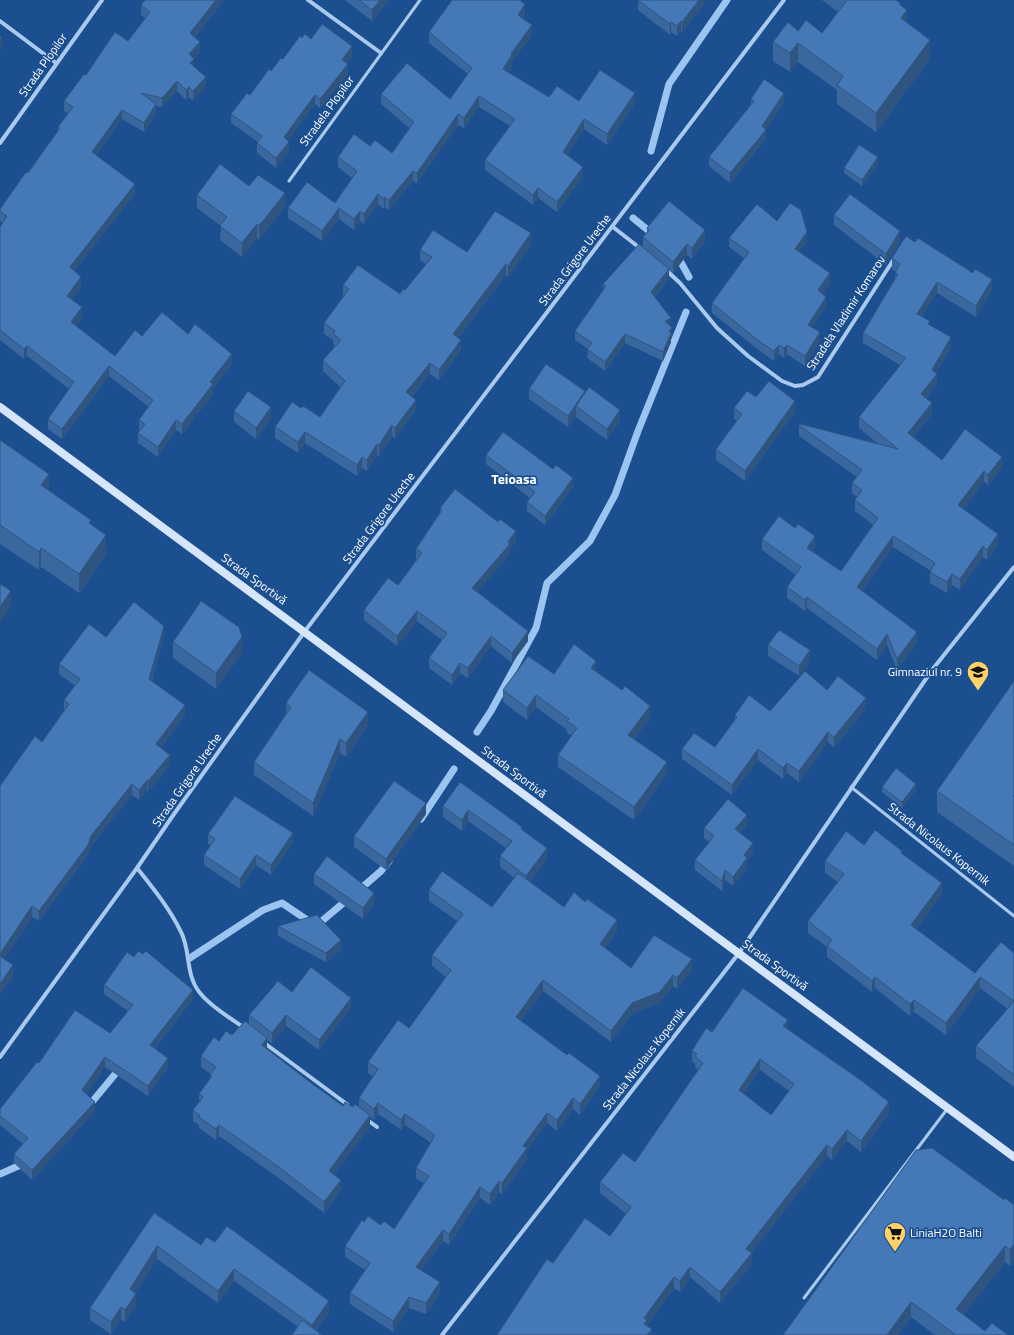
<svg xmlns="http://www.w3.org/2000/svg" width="1014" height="1335" font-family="'Titillium Web',sans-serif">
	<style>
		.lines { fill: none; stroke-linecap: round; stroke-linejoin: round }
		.stream { stroke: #9cc4f0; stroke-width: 7 }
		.lane { stroke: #a9c9ee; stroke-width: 3 }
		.street { stroke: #a9c9ee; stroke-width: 4 }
		.secondary { stroke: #d6e6fa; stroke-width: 8 }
		.wall { fill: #3a679d; fill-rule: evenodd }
		.shaded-wall { fill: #305480 }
		.building { fill: #4478b7; stroke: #305480; fill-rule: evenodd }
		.labels { text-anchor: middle; stroke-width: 3.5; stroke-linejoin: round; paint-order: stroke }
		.street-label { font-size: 12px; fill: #fff; stroke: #1b4f8f }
		.poi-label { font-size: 12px; fill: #fff; stroke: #1b4f8f; text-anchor: end }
		.quarter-label { font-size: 14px; font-weight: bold; fill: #fff; stroke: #1b4f8f }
	</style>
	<rect width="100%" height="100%" fill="#1b4f8f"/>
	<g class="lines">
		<!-- stream -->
		<g class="stream">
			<path d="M651 151 669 84 727 0"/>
			<path d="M633 218 654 235"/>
			<path d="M677 255 689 277"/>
			<path d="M477 732 491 711 536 628 547 583 590 541 615 495 638 431 686 312"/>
			<path d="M421 819 454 769"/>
			<path d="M358 891 381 871 389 861"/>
			<path d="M190 958 263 910 282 903 316 926 348 899"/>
			<path d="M87 1108 121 1067"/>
			<path d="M0 1174 25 1163"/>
		</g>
		<!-- lane -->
		<g class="lane">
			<path d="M289 181 420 0"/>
			<path d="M851 787 1014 916"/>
			<path d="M804 1298 948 1108"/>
		</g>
		<!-- street -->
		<g class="street">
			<path d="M308 0 381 53"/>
			<path d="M0 21 56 63"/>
			<path d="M0 143 102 0"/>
			<path d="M613 227 641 249"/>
			<path d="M666 270 680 283 717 328 748 356 782 381 795 386 803 385 818 377 894 259"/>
			<path d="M137 868C153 888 170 909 181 932 191 951 185 975 200 993 211 1007 229 1017 243 1027"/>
			<path d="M263 1042 348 1105"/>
			<path d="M0 1057 137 868 174 814 305 631 784 0"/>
			<path d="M366 1119 377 1127"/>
			<path d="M442 1335 739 953 932 670 1014 567"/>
		</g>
		<!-- secondary -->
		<path class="secondary" d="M0 407 1014 1157"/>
	</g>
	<!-- wall -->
	<g class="wall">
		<path d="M145 0H224L195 37 200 52 194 58V67L206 87 193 101 189 97 186 100 177 91 162 107 156 106V113L144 132 122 119 96 155 135 194 74 271 81 287 72 299 82 317 76 326 115 356 142 336 188 334 232 364 213 388V394L182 434 176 430 158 457 138 443V433L140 431 139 430V420L149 407 109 376 62 439 48 429V419L69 389 27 356 24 359 0 340V227L3 223 0 221V209L58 131V127L68 113 64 111V101L86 75 128 41 145 18 141 15V5Z"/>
		<path d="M345 0H389L372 21Z"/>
		<path d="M452 0H522L521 1 525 14 523 18 532 35 512 62V66L508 72 549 97 579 101 635 103 607 145 584 129 567 155 583 177 557 212 538 198 533 205 485 170V160L510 126 479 107 464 128 458 125 417 183 413 181 389 210 385 207 384 209 378 204 364 224 360 221 354 230 339 219 322 241 288 218V208L335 203 352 178 338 167V157L370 146 392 153 409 128 381 104V94L450 99 468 74 429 43V32Z"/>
		<path d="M638 0H705V3L682 33 681 31 677 36 671 32 670 35 638 10Z"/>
		<path d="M822 0H896L901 6 907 22 930 59 876 132 837 104V90L798 62 790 72 773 61V42L798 31 822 33 838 12Z"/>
		<path d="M302 38 352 56 346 63 348 74 320 108 315 104 288 141 289 152 276 168 257 153V143L258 142 231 123V114L250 95 271 71Z"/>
		<path d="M751 99 784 102 766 130V139L730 183 709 166V157L751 104Z"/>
		<path d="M878 163 862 186 844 173V168Z"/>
		<path d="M197 195 285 206 259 240 257 238 242 257 220 240 221 226 197 208Z"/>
		<path d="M834 215 900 242 886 265 834 225Z"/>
		<path d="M777 221 807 241 799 252 830 283 822 294 826 307 812 327 820 342 805 366 787 354 784 358 779 354 774 361 760 351 712 313V303L744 258 729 247V238Z"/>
		<path d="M647 228 705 241 692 259 687 255 673 273 643 248V237L647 232Z"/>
		<path d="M915 242 992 290 976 317 937 293 922 316 951 347 936 373 937 384 926 398 932 414 914 437 942 460 1002 468 988 485 984 482 963 509 998 545 987 560 983 557 960 590 952 585 947 593 930 583V572L931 571 893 547 862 591 917 643 897 670 887 645 877 660 807 608 805 611 787 598V587L796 575 762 550V539L815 547 812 551 841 571 873 525 855 511V500L857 497 852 493V483L857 477 799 436V425L878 444 859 428V417L900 365 863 343V333L895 278 896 272 892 269V258Z"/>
		<path d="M531 244 508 277 506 275 458 338 461 350 439 380 430 374 412 396 416 410 395 438 392 436 379 456 377 455 367 471 362 468 357 476 305 443 298 453 275 438V427L301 408 320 417 340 387 323 371V360L335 346 333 344V340L324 334V323L344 296H343V285L400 294 405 290 426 264 420 260V250L467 252Z"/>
		<path d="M669 278 655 297 671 327 672 337 671 338V342L663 361 625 343 605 371 587 358 588 349 575 340V331L603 290V284Z"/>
		<path d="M529 389 585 393 620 421 607 440 576 417V415L568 427 529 399Z"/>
		<path d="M734 408 795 412 745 481 716 460V449L737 421 734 419Z"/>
		<path d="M234 411 271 418 256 439 234 422Z"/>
		<path d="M0 440 49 491 91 525 106 554 79 593 41 567 39 570 0 544Z"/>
		<path d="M486 455 573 487 545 525 527 511V502L530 498 486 464Z"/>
		<path d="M440 508 516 542 510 549V554L477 592 528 641 512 663 491 646 468 678 460 673 452 685 429 668V658L442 640 417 621 397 646 364 620V610L398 585 416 560V549L440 512Z"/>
		<path d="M164 636 152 681 185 715 161 748 170 765 148 792 147 790 139 800 132 795 91 846 88 855 39 921 32 917 4 959 13 976 0 994V786L42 742 64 710V700L75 686 59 674V664L106 637Z"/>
		<path d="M173 642 242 653 216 689 173 658Z"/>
		<path d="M768 645 810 661 799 676 768 656Z"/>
		<path d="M596 672 650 718 634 739 667 774 634 820 558 767V755L572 736 567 733V730L536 707 527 720 503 702V690L554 674Z"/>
		<path d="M1014 681V866L937 812V791Z"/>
		<path d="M827 690 866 708 834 748 828 742 799 782 787 773 783 779 758 760 732 795 682 759V749L715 747 735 720V715L770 711Z"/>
		<path d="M286 703 368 725 346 757 340 753 313 816 254 775V762L286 714Z"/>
		<path d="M460 782 522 830 547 859 530 882 564 907 617 931 605 948 631 968 692 970 677 989 673 986 660 1003 632 1014 611 1042 543 991 521 1021 600 1086 580 1115 573 1109 557 1131 547 1123 527 1151V1159L502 1194 499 1192 490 1205 480 1198 449 1245 443 1241 421 1270 440 1293 426 1314 409 1308 393 1332 350 1304V1293L365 1270 345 1257V1246L364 1222 394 1229 424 1183 416 1179V1168L431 1143 405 1125 401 1130 378 1114 374 1120 370 1117V1126L334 1175 341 1190 324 1213 280 1179 219 1136 216 1140 199 1128V1125L193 1121V1110L199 1102V1094L210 1079V1075L211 1074 201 1067V1056L219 1041 232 1035 249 1024V1015L292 992 351 1008 319 1050 286 1026 272 1043 267 1040V1049L307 1080 343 1106 353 1107H359V1098L373 1077 368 1073V1062L409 1028 446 977 432 966V955L457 921 429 901V890L492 907 514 878 500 867V856L506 848 468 821 462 831 443 817V806Z"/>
		<path d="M882 787 916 790 902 808 882 792Z"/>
		<path d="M426 814 386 870 354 847V836Z"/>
		<path d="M747 825 740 833 753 853 747 861V868L733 886 725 880 722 891 695 870V860L709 842 704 838V828Z"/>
		<path d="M208 834 293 843 271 875 256 865 240 889 204 865V855L211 846 208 844Z"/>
		<path d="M864 845 902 854 942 894 916 929 975 973 1014 953V1087L976 1058V1046L1008 1009 980 988 946 1035 914 1012 910 1016 875 988 872 992 827 957V947L808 933V921L838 882 825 873V861Z"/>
		<path d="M314 874 374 903 363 919 314 884Z"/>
		<path d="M278 926 341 949 326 962 278 936Z"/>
		<path d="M104 985 193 999 155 1048 168 1067 148 1096 105 1067 86 1094 95 1111 32 1180 14 1163V1154L23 1144 0 1125V1109L39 1063 110 1033 128 1011 104 994Z"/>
		<path d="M788 1029 889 1113 861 1152 847 1141 832 1160 827 1156 751 1253 752 1264 720 1303 690 1277 680 1292 674 1288 647 1326 652 1335 553 1263 610 1236 626 1214 600 1193V1182L635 1162 698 1070 695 1067V1063L692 1062V1051L712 1032ZM760 1070 789 1091 771 1115 743 1094Z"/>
		<path d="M1004 1200 1014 1205 1010 1266 1005 1262 963 1315 985 1331 1008 1335H935L911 1317 898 1335H783Z"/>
		<path d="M154 1213 201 1245 329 1313 316 1331 297 1326 234 1281 218 1303 157 1259 135 1293 136 1306 125 1322 121 1319 111 1334 90 1320V1308Z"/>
	</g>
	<!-- shaded-wall -->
	<g class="shaded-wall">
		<path d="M216 0H224L190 43V33Z"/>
		<path d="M380 0H389L372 21V10Z"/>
		<path d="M699 0H705V3L682 33V22Z"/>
		<path d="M525 4V14L518 25V15Z"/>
		<path d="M907 10V29L901 18Z"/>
		<path d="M681 21V31L677 36V26Z"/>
		<path d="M671 22V32L670 35V24Z"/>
		<path d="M532 25V35L512 62V66L503 79V69L511 54Z"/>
		<path d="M2 37V47L0 50V41Z"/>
		<path d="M930 40V59L876 132V113Z"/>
		<path d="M200 42V52L189 64V54Z"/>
		<path d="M798 43V62L790 72V53Z"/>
		<path d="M352 46V56L342 69V60Z"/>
		<path d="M194 59V69L190 63Z"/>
		<path d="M348 64V74L320 108V99Z"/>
		<path d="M206 77V87L193 101V91Z"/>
		<path d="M177 81V91L162 107V98Z"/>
		<path d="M189 87V97L186 100V90Z"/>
		<path d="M635 93V103L607 145V134Z"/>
		<path d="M784 93V102L766 130V139L730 183V173Z"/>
		<path d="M315 95V104L284 147V137Z"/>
		<path d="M479 96V107L464 128V118Z"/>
		<path d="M156 104V113L144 132V123Z"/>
		<path d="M122 110V119L92 161V152Z"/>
		<path d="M458 114V125L417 183V173Z"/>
		<path d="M584 119V129L563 162V152Z"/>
		<path d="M289 142V152L276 168V158Z"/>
		<path d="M878 157V163L862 186V180Z"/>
		<path d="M583 167V177L557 212V202Z"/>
		<path d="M413 171V181L389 210V200Z"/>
		<path d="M135 184V194L70 277V267Z"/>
		<path d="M538 188V198L533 205V195Z"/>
		<path d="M285 193V206L259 240V226Z"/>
		<path d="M378 194V204L364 224V214Z"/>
		<path d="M385 197V207L384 209V199Z"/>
		<path d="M339 208V219L322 241V231Z"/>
		<path d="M360 211V221L354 230V219Z"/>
		<path d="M257 224V238L242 257V243Z"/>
		<path d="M705 230V241L692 259V248Z"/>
		<path d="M900 231V242L886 265V254Z"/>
		<path d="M807 232V241L795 259V249Z"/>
		<path d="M531 233V244L508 277V266Z"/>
		<path d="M687 244V255L673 273V262Z"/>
		<path d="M506 264V275L453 345V334Z"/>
		<path d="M669 269V278L651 301V292Z"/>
		<path d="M830 273V283L818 300V290Z"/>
		<path d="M81 277V287L67 306V296Z"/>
		<path d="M992 279V290L976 317V306Z"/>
		<path d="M937 282V293L917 324V314Z"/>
		<path d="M826 297V307L808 334V325Z"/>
		<path d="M82 307V317L71 332V322Z"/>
		<path d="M671 318V327L665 321Z"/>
		<path d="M672 328V337L671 338V342L663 361V352L669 331Z"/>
		<path d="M820 332V342L805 366V356Z"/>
		<path d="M625 334V343L605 371V362Z"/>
		<path d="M951 337V347L933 378 937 374V384L921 405V394L932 370Z"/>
		<path d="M461 340V350L439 380V370Z"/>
		<path d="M779 345V354L774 361V351Z"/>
		<path d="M787 345V354L784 358V348Z"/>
		<path d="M27 346V356L24 359V349Z"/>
		<path d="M232 354V364L213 388V394L182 434V424L210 382Z"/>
		<path d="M430 363V374L406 402V392Z"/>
		<path d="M109 366V376L62 439V429Z"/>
		<path d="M585 391V402L576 406V415L568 427V416Z"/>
		<path d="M416 400V410L395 438V428Z"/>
		<path d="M795 401V412L745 481V471Z"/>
		<path d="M932 403V414L908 444V433Z"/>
		<path d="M271 407V418L256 439V428Z"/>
		<path d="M620 410V421L607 440V429Z"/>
		<path d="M176 420V430L158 457V447Z"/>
		<path d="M392 425V436L379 456V445Z"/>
		<path d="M305 432V443L298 453V442Z"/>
		<path d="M377 444V455L367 471V460Z"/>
		<path d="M362 457V468L357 476V465Z"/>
		<path d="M1002 457V468L988 485V475Z"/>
		<path d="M984 471V482L958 516V505Z"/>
		<path d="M49 474V493L41 485Z"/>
		<path d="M573 478V487L545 525V516Z"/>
		<path d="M516 531V542L510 549V554L472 598V588Z"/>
		<path d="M998 534V545L987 560V550Z"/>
		<path d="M106 535V554L79 593V574Z"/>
		<path d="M815 536V547L807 559V548Z"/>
		<path d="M893 536V547L857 598V587Z"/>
		<path d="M983 546V557L960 590V579Z"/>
		<path d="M41 548V567L39 570V552Z"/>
		<path d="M952 574V585L947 593V582Z"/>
		<path d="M11 591V607L0 623V607Z"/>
		<path d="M807 597V608L805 611V600Z"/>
		<path d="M417 611V621L397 646V636Z"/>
		<path d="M164 626V636L149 690V679Z"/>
		<path d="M528 631V641L512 663V653Z"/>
		<path d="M917 632V643L897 670V659Z"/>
		<path d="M887 634V645L877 660V649Z"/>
		<path d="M491 636V646L468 678V668Z"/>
		<path d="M242 637V653L216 689V673Z"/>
		<path d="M810 650V661L799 676V666Z"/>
		<path d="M596 661V673L591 668Z"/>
		<path d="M460 663V673L452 685V675Z"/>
		<path d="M536 695V707L527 720V708Z"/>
		<path d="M866 698V708L834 748V737Z"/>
		<path d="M185 705V715L156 755V744Z"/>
		<path d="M650 706V718L628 747V735Z"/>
		<path d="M368 712V725L346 757V743Z"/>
		<path d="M828 732V742L799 782V771Z"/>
		<path d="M340 739V753L313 816V803Z"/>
		<path d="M758 749V760L732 795V785Z"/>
		<path d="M170 755V765L148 792V781Z"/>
		<path d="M667 762V774L634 820V807Z"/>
		<path d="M787 763V773L783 779V768Z"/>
		<path d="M147 780V790L139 800V790Z"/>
		<path d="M132 784V795L91 846 88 855 39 921V911L91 836Z"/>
		<path d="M916 784V790L902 808V802Z"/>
		<path d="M426 803V814L386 870V859Z"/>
		<path d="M468 810V821L462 831V820Z"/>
		<path d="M747 815V825L735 839V829Z"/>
		<path d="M293 833V843L271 875V865Z"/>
		<path d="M753 843V853L747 861V868L733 886V877L744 855Z"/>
		<path d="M547 848V859L526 887V876Z"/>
		<path d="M256 855V865L240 889V879Z"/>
		<path d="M725 870V880L722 891V881Z"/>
		<path d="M942 883V894L911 937V925Z"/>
		<path d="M374 893V903L363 919V908Z"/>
		<path d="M32 906V917L0 965V954Z"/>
		<path d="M617 920V931L600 955V944Z"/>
		<path d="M341 940V949L326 962V953Z"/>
		<path d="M692 959V970L677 989V978Z"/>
		<path d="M13 965V976L0 994V984Z"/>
		<path d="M673 975V986L660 1003 632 1014 611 1042V1031L632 1003Z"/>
		<path d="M875 977V988L872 992V981Z"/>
		<path d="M980 977V988L946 1035V1023Z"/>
		<path d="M543 980V991L516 1028V1017Z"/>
		<path d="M193 990V999L150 1054V1045Z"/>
		<path d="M351 998V1008L319 1050V1040Z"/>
		<path d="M914 1000V1012L910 1016V1004Z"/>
		<path d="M286 1015V1026L272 1043V1033Z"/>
		<path d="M788 1020V1031L783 1026Z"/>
		<path d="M267 1038V1048L262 1055V1045Z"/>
		<path d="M105 1057V1067L82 1100V1090Z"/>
		<path d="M168 1058V1067L148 1096V1086Z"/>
		<path d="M760 1059V1070L739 1101V1090Z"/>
		<path d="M600 1076V1086L580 1115V1104Z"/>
		<path d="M573 1098V1109L557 1131V1120Z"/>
		<path d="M95 1102V1111L32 1180V1170Z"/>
		<path d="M889 1102V1113L861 1152V1141Z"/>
		<path d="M378 1103V1114L374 1120V1109Z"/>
		<path d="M547 1113V1123L527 1151V1159L502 1194V1183L523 1146Z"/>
		<path d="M405 1114V1125L401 1130V1120Z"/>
		<path d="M370 1115V1126L329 1182V1171Z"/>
		<path d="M219 1125V1136L216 1140V1129Z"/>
		<path d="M847 1130V1141L832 1160V1149Z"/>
		<path d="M827 1145V1156L748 1258 752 1253V1264L720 1303V1292L746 1249Z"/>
		<path d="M341 1180V1190L324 1213V1202Z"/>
		<path d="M499 1181V1192L490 1205V1194Z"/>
		<path d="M480 1187V1198L449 1245V1234Z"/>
		<path d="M443 1230V1241L416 1277V1267Z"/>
		<path d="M1014 1244V1260L1010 1266V1250Z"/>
		<path d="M157 1246V1259L130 1301V1289Z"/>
		<path d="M1005 1246V1262L956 1325V1309Z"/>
		<path d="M690 1267V1277L680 1292V1281Z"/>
		<path d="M234 1269V1281L218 1303V1291Z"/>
		<path d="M674 1277V1288L647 1326 644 1334V1318Z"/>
		<path d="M440 1282V1293L426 1314V1303Z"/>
		<path d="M136 1294V1306L125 1322V1310Z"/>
		<path d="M409 1297V1308L393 1332V1321Z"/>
		<path d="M329 1301V1313L313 1335H312V1325Z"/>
		<path d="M911 1302V1317L898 1335H887Z"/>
		<path d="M121 1307V1319L111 1334V1322Z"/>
		<path d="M652 1329V1335H647Z"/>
	</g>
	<!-- building -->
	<g class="building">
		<path d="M145 0H216L190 33 200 42 189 54 194 59 190 63 206 77 193 91 189 87 186 90 177 81 162 98 141 93 156 104 144 123 122 110 92 152 135 184 70 267 81 277 67 296 82 307 71 322 115 356 135 330 142 336 162 312 188 334 195 324 232 354 210 382 213 384 182 424 176 420 158 447 138 433 145 424 139 420 153 400 109 366 62 429 48 419 74 382 27 346 24 349 0 330V227L7 216 0 211V209L26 172 28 173 60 128 58 127 73 107 64 101 84 74 86 75 115 32 128 41 150 12 141 5Z"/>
		<path d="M359 0H380L372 10Z"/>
		<path d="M452 0H519L525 4 518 15 532 25 511 54 512 55 503 69 549 97 557 86 579 101 600 70 635 93 607 134 584 119 563 152 583 167 557 202 538 188 533 195 485 160 515 119 479 96 464 118 458 114 417 173 413 171 389 200 385 197 384 199 378 194 364 214 360 211 354 219 339 208 322 231 288 208 307 182 335 203 357 171 338 157 354 134 370 146 375 140 392 153 414 122 381 94 407 63 450 99 472 68 429 32Z"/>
		<path d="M638 0H699L682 22 681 21 677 26 671 22 670 24Z"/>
		<path d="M847 0H896L901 4 900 5 907 10 901 18 930 40 876 113 837 85 843 76 798 43 790 53 773 42 788 22 798 31 806 20 822 33Z"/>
		<path d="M322 24 352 46 342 60 348 64 320 99 315 95 284 137 289 142 276 158 257 143 262 136 231 114 247 93 250 95 269 69 271 71 281 58 283 59 300 36 302 38 305 34 311 39Z"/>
		<path d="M0 36 2 37 0 41Z"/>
		<path d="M764 79 784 93 762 126 766 130 730 173 709 157 754 101 751 99Z"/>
		<path d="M859 145 878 157 862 180 844 168Z"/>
		<path d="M220 164 249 186 258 175 285 193 259 226 257 224 242 243 220 226 227 217 197 195Z"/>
		<path d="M850 194 900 231 886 254 834 215Z"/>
		<path d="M669 201 705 230 692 248 687 244 673 262 643 237 649 230 647 228Z"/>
		<path d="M790 203 801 210 807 232 795 249 830 273 818 290 826 297 808 325 820 332 805 356 787 345 784 348 779 345 774 351 760 342 712 303 749 252 729 238 757 204 777 221Z"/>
		<path d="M495 211 531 233 508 266 506 264 453 334 461 340 439 370 430 363 406 392 416 400 395 428 392 425 379 445 377 444 367 460 362 457 357 465 305 432 298 442 275 427 292 402 301 408 303 406 320 417 345 381 323 360 341 340 333 334 335 331 324 323 349 289 343 285 358 265 400 294 403 289 405 290 432 257 420 250 433 230 467 252Z"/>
		<path d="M906 236 915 242 918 238 973 273 975 269 992 279 976 306 937 282 917 314 930 321 928 324 951 337 932 370 937 374 921 394 932 403 908 433 942 460 965 429 1002 457 988 475 984 471 958 505 998 534 987 550 983 546 960 579 952 574 947 582 930 572 935 563 893 536 857 587 917 632 897 659 887 634 877 649 807 597 805 600 787 587 801 567 762 539 779 516 795 528 798 524 815 536 807 548 841 571 878 518 855 500 862 490 852 483 862 470 799 425 800 424 898 449 859 417 906 358 863 333 898 274 895 273 900 264 892 258Z"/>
		<path d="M639 244 669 269 651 292 671 318 665 321 672 328 669 331 671 333 663 352 625 334 605 362 587 349 592 343 575 331 606 286 603 284Z"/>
		<path d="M546 364 585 391 568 416 529 389Z"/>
		<path d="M769 381 795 401 745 471 716 449 742 414 734 408 747 391 756 397Z"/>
		<path d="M589 387 620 410 607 429 576 406Z"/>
		<path d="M248 391 271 407 256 428 234 411Z"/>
		<path d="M503 432 553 469 556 465 573 478 545 516 527 502 535 492 486 455Z"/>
		<path d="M0 440 49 474 41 485 91 520 89 523 106 535 79 574 41 548 39 552 0 525Z"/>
		<path d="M455 489 498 522 500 519 516 531 508 542 510 544 472 588 528 631 512 653 491 636 468 668 460 663 452 675 429 658 447 633 417 611 397 636 364 610 388 578 398 585 422 553 416 549 442 510 440 508Z"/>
		<path d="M0 584 11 591 0 607Z"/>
		<path d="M201 601 239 627 242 637 216 673 173 642Z"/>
		<path d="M134 602 164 626 149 679 185 705 156 744 170 755 148 781 147 780 139 790 132 784 91 836 88 845 39 911 32 906 0 954V786L35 736 42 742 69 704 64 700 80 679 59 664 89 624 106 637Z"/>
		<path d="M779 630 810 650 799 666 768 645Z"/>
		<path d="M574 644 596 661 591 668 622 690 625 686 650 706 628 735 667 762 634 807 558 755 577 728 567 721 569 719 536 695 527 708 503 690 528 656 554 674Z"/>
		<path d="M309 670 368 712 346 743 340 739 313 803 254 762 291 707 286 703Z"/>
		<path d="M805 671 827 690 838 676 866 698 834 737 828 732 799 771 787 763 783 768 758 749 732 785 682 749 694 733 715 747 737 717 735 715 749 695 770 711Z"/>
		<path d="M1014 681V795L1013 796 1014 797V845L937 791Z"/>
		<path d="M896 768 916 784 902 802 882 787Z"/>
		<path d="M394 781 426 803 386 859 354 836Z"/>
		<path d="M460 782 522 827 521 829 547 848 526 876 500 856 512 841 468 810 462 820 443 806Z"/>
		<path d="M235 796 293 833 271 865 256 855 240 879 204 855 215 839 208 834Z"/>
		<path d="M728 799 747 815 735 829 753 843 744 855 747 858 733 877 725 870 722 881 695 860 714 836 704 828Z"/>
		<path d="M875 830 902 851 901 853 942 883 911 925 975 973 1001 942 1014 953V1075L976 1046 1014 1001 980 977 946 1023 914 1000 910 1004 875 977 872 981 827 946 832 940 808 921 844 874 825 861 846 831 864 845Z"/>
		<path d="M327 856 374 893 363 908 314 874Z"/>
		<path d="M442 871 492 907 518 873 564 907 574 892 585 902 587 899 617 920 600 944 631 968 654 935 692 959 677 978 673 975 660 992 632 1003 611 1031 543 980 516 1017 567 1055 569 1053 600 1076 580 1104 573 1098 557 1120 547 1113 523 1146 527 1148 502 1183 499 1181 490 1194 480 1187 449 1234 443 1230 416 1267 440 1282 426 1303 409 1297 393 1321 350 1293 370 1263 345 1246 362 1220 364 1222 368 1216 381 1225 384 1221 394 1229 429 1176 416 1168 435 1135 405 1114 401 1120 378 1103 374 1109 359 1098 378 1069 368 1062 398 1020 409 1028 451 970 432 955 463 914 429 890Z"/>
		<path d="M317 915 341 940 326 953 278 926Z"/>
		<path d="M138 951 143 954 146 951 193 990 150 1045 168 1058 148 1086 105 1057 82 1090 95 1102 32 1170 14 1154 28 1138 0 1116V1109L37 1062 39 1063 75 1010 110 1033 133 1005 104 985 127 952 134 957Z"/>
		<path d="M0 956 13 965 0 984Z"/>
		<path d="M311 967 351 998 319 1040 286 1015 272 1033 249 1015 278 981 292 992Z"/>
		<path d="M743 988 788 1020 783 1026 862 1081 889 1102 861 1141 847 1130 832 1149 827 1145 746 1249 752 1253 720 1292 690 1267 680 1281 674 1277 644 1318 647 1320 644 1324 652 1329 647 1335H497L547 1259 553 1263 585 1218 610 1236 631 1207 600 1182 623 1153 635 1162 703 1063 695 1056 697 1054 692 1051 706 1028 712 1032ZM760 1059 794 1084 771 1115 739 1090Z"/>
		<path d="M245 1021 267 1038 262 1045 307 1080 343 1106 345 1102 353 1107 355 1104 370 1115 329 1171 341 1180 324 1202 280 1168 219 1125 216 1129 199 1117 200 1116 193 1110 203 1097 199 1094 212 1076 210 1075 216 1067 201 1056 214 1037 219 1041 226 1031 232 1035Z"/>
		<path d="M932 1148 1004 1200 1005 1198 1014 1205V1244L1010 1250 1005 1246 956 1309 985 1331 992 1323 1008 1335H956L911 1302 887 1335H783L916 1150Z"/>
		<path d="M154 1213 201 1245 206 1237 215 1242 227 1226 329 1301 312 1325 234 1269 218 1291 157 1246 130 1289 136 1294 125 1310 121 1307 111 1322 90 1308Z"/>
		<path d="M302 1320 322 1335H292Z"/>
	</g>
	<!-- icons -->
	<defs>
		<g id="school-pin" transform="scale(1.15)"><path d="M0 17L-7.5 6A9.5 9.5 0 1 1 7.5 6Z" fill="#ffd166" stroke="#1b4f8f"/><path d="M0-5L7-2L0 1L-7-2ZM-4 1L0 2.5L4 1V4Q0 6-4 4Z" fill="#111"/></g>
		<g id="supermarket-pin" transform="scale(1.15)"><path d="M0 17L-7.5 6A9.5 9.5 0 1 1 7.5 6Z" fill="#ffd166" stroke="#1b4f8f"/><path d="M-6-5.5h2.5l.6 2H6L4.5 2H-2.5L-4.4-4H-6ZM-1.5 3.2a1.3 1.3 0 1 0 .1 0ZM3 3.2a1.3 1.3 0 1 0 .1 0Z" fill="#111"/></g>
	</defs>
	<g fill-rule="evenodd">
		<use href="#school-pin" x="978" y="672"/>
		<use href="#supermarket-pin" x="895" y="1233"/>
	</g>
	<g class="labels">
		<!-- street labels -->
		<g class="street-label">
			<text transform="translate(43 65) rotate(-55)" y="4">Strada Plopilor</text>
			<text transform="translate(327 111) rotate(-54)" y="4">Stradela Plopilor</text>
			<text transform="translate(575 260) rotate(-53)" y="4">Strada Grigore Ureche</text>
			<text transform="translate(846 313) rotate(-57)" y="4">Stradela Vladimir Komarov</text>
			<text transform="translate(379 518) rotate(-53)" y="4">Strada Grigore Ureche</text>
			<text transform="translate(254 579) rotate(36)" y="4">Strada Sportivă</text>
			<text transform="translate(514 772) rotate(37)" y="4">Strada Sportivă</text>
			<text transform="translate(187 780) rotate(-55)" y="4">Strada Grigore Ureche</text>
			<text transform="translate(939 844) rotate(38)" y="4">Strada Nicolaus Kopernik</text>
			<text transform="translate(775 965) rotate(36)" y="4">Strada Sportivă</text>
			<text transform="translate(644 1059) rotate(-52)" y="4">Strada Nicolaus Kopernik</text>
		</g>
		<!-- poi labels -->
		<g class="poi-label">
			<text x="962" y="676">Gimnaziul nr. 9</text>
			<text x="910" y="1237" text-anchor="start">LiniaH2O Balti</text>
		</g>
		<!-- quarter labels -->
		<g class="quarter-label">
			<text x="514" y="484">Teioasa</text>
		</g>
	</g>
</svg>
